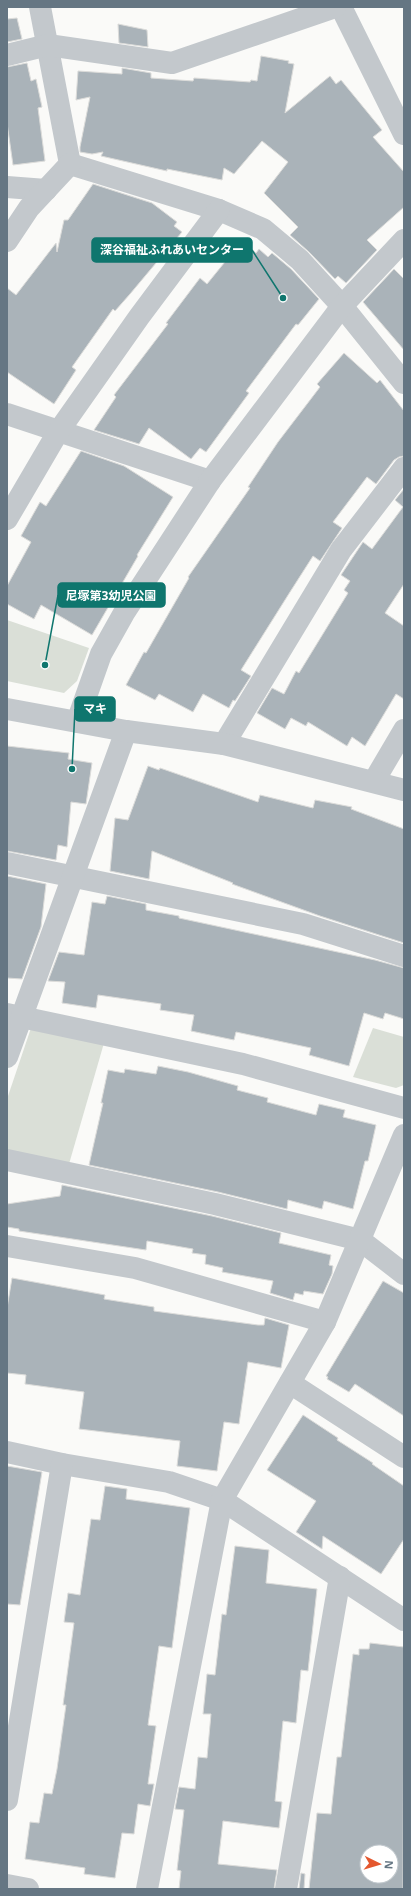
<svg xmlns="http://www.w3.org/2000/svg" width="411" height="1896" font-family="'Open Sans','Noto Sans JP',sans-serif">
	<style>
		.green { fill: #dadfd7 }
		.building { fill: #aab3b9; stroke: #dcdcda; fill-rule: evenodd }
		.lines { fill: none; stroke-linecap: round; stroke-linejoin: round }
		.minor { stroke: #c3c8cc; stroke-width: 22 }
		.tertiary { stroke: #c3c8cc; stroke-width: 22 }
		.leader { fill: none; stroke: #0f766e; stroke-width: 1.5 }
		.callout-dot { fill: #0f766e; stroke: #fff; stroke-width: 1.5 }
		.callout { fill: #0f766e; stroke: #0f766e; stroke-width: 1.5 }
		.callout-label { font-size: 12px; text-anchor: middle; font-weight: bold; fill: #fff }
	</style>
	<rect width="100%" height="100%" fill="#fafaf8"/>
	<!-- green -->
	<g class="green">
		<path d="M7 620 89 648 77 681 64 693 7 681Z"/>
		<path d="M31 1028 104 1043 69 1164 7 1151V1099Z"/>
		<path d="M373 1028 404 1037V1085L396 1088 353 1077Z"/>
	</g>
	<!-- building -->
	<g class="building">
		<path d="M17 18 22 39 7 42V19Z"/>
		<path d="M118 24 147 30 148 47 119 43Z"/>
		<path d="M261 56 289 61 288 63 294 64 285 113 330 76 336 84 341 80 382 130 373 137 404 172V207L367 240 377 250 346 283 338 276 335 279 309 252 290 235 298 227 264 193 288 162 262 141 234 174 224 168 222 180 167 169V171L101 156 103 152 92 154 80 152V147L90 97 76 100 78 71 122 74V68L151 73V78L193 81 194 78 250 82 251 80 257 81Z"/>
		<path d="M27 63 31 81 36 79 42 107 38 108 45 161 13 165 7 123V67Z"/>
		<path d="M93 184 152 203 177 222 174 226 182 232 130 294 115 311 113 309 72 367 76 370 54 404 7 372V288L16 295 56 243 57 252 64 220H68Z"/>
		<path d="M242 241 256 253 259 249 268 257 272 253 291 269 319 299 298 325 296 324 246 391 249 393 206 452 200 448 191 459 149 428 139 444 94 430 116 397 114 395 168 324 166 323 200 278 207 284Z"/>
		<path d="M394 269 404 279V350L363 302Z"/>
		<path d="M344 353 377 383 380 380 404 411V456L399 457 394 460 376 484 367 477 333 522 342 528 320 561 313 556 290 592 241 670 251 676 235 701 233 700 229 708 203 694 193 712 159 694 155 700 126 685 144 652 146 653 189 578 188 577 250 488 248 487 278 442 320 387 317 384Z"/>
		<path d="M81 451 124 466 173 497 137 555 138 556 92 635 41 605 34 619 7 604V586L31 542 21 536 40 502 46 506Z"/>
		<path d="M404 489V584L385 613 404 626V699L396 694 365 746 352 737 347 746 308 722 306 726 291 718 285 729 257 713 272 688 284 694 296 671 299 673 348 593 344 590 350 581 341 575 363 542 372 549 403 507 395 500Z"/>
		<path d="M7 746 69 753 68 759 92 763 86 804 71 802 67 847 58 845 56 860 7 851Z"/>
		<path d="M148 766 159 770 160 768 258 802 260 795 313 808 315 800 352 807 351 809 404 829V943L320 916 232 884 233 883 152 851 149 879 110 871 115 818 128 820Z"/>
		<path d="M7 876 46 884 41 927 22 979 7 978Z"/>
		<path d="M107 896 146 904V910L179 916V918L375 960 404 968V1019L385 1013 383 1019 364 1013 349 1066 309 1055 311 1048 236 1032 234 1040 191 1031 194 1015 160 1010 161 1004 98 995 96 1008 62 1003 65 982 48 981 59 952 84 955 92 902 105 904Z"/>
		<path d="M158 1066 188 1072 238 1086 237 1090 268 1098 267 1102 316 1115 319 1104 345 1110 343 1117 376 1125 368 1161H365L353 1209 324 1201 322 1209 288 1200 287 1209 218 1192 89 1165 103 1103H101L108 1070 124 1073 125 1069 156 1074Z"/>
		<path d="M62 1185 212 1216 281 1233 279 1243 331 1255 329 1265 333 1266 332 1274 323 1294 304 1291 303 1295 295 1293 293 1300 270 1293 273 1281 222 1272 223 1268 205 1264 206 1255 192 1253 193 1249 147 1241 146 1250 19 1231V1229L7 1227V1204L60 1196Z"/>
		<path d="M12 1278 105 1295 104 1299 154 1307V1311L258 1325H264L265 1318 289 1325 281 1368 248 1362 239 1424 224 1422 217 1471 177 1466 180 1441 79 1429 84 1392 25 1384 26 1375 7 1373V1308Z"/>
		<path d="M383 1281 404 1293V1416L355 1384 349 1392 327 1379 328 1377 326 1376Z"/>
		<path d="M303 1415 338 1438 337 1440 373 1463 372 1464 404 1486V1539L381 1574 323 1536 322 1549 296 1532 316 1501 267 1470Z"/>
		<path d="M7 1466 42 1472 20 1605 7 1604Z"/>
		<path d="M105 1486 127 1489 126 1499 190 1508 172 1648 159 1646 148 1725 156 1726 148 1784H154L150 1806 138 1804 134 1834 122 1833 115 1878 84 1874 85 1868 25 1859 30 1822 39 1823 44 1793 52 1794 57 1769 66 1705H63L74 1623 64 1622 68 1593 80 1595 91 1519 100 1520Z"/>
		<path d="M235 1546 269 1550 266 1583 317 1589 308 1671 301 1670 296 1723 283 1721 275 1801 282 1802 279 1828 223 1821 218 1864 277 1870 274 1889H179L181 1871 177 1870 184 1810 175 1809 179 1787 195 1789 198 1757 207 1758 211 1714H203L207 1674 215 1675 222 1614 226 1615Z"/>
		<path d="M370 1643 404 1647 403 1889H309L317 1813 331 1814 337 1757H341L353 1654 359 1655V1649H369ZM367 1852H391V1876H367Z"/>
		<path d="M301 1873 305 1874 304 1889H299Z"/>
	</g>
	<g class="lines">
		<!-- minor -->
		<g class="minor">
			<path d="M40 7 70 164"/>
			<path d="M341 7 404 134"/>
			<path d="M7 55 48 45 172 63 335 7"/>
			<path d="M70 164 219 210 263 229 300 260 342 306 404 383"/>
			<path d="M7 187 46 190"/>
			<path d="M7 241 29 208 70 164"/>
			<path d="M7 414 210 481"/>
			<path d="M7 519 58 432 139 317 219 210"/>
			<path d="M77 722 101 654 124 613 210 481 342 306 404 240"/>
			<path d="M224 744 341 550 404 468"/>
			<path d="M374 781 404 730"/>
			<path d="M7 863 303 924 404 956"/>
			<path d="M7 1014 243 1064 404 1108"/>
			<path d="M7 1057 126 731"/>
			<path d="M7 1160 215 1204 360 1240 404 1274"/>
			<path d="M7 1246 135 1268 325 1322"/>
			<path d="M290 1383 404 1457"/>
			<path d="M7 1452 62 1464 169 1482 222 1500 404 1620"/>
			<path d="M7 1800 62 1464"/>
			<path d="M7 1885 28 1889"/>
			<path d="M147 1889 222 1500 325 1322 404 1135"/>
			<path d="M286 1889 340 1577"/>
		</g>
		<!-- tertiary -->
		<path class="tertiary" d="M7 709 126 731 224 744 404 790"/>
	</g>
	<!-- callouts -->
	<path class="leader" d="M283 298L252 250M45 665L58 595M72 769L75 709"/>
	<g class="callout-dot">
		<circle cx="283" cy="298" r="4"/>
		<circle cx="45" cy="665" r="4"/>
		<circle cx="72" cy="769" r="4"/>
	</g>
	<g class="callout">
		<rect x="92" y="238" width="160" height="24" rx="4"/>
		<rect x="58" y="583" width="107" height="24" rx="4"/>
		<rect x="75" y="697" width="40" height="24" rx="4"/>
	</g>
	<g class="callout-label">
		<text x="172" y="254">深谷福祉ふれあいセンター</text>
		<text x="111" y="600">尼塚第3幼児公園</text>
		<text x="95" y="713">マキ</text>
	</g>
	<!-- border -->
	<rect width="411" height="1896" fill="none" stroke="#657683" stroke-width="16"/>
	<!-- north arrow -->
	<g transform="translate(379 1864) rotate(95)"><circle r="19" fill="#ffffff" stroke="#c1c8cd"/>
	<path d="M0-3L7 15L0 10L-7 15Z" fill="#e4572e"/>
	<text y="-6" font-size="11" font-weight="bold" text-anchor="middle" fill="#657683">N</text>
	</g>
</svg>
